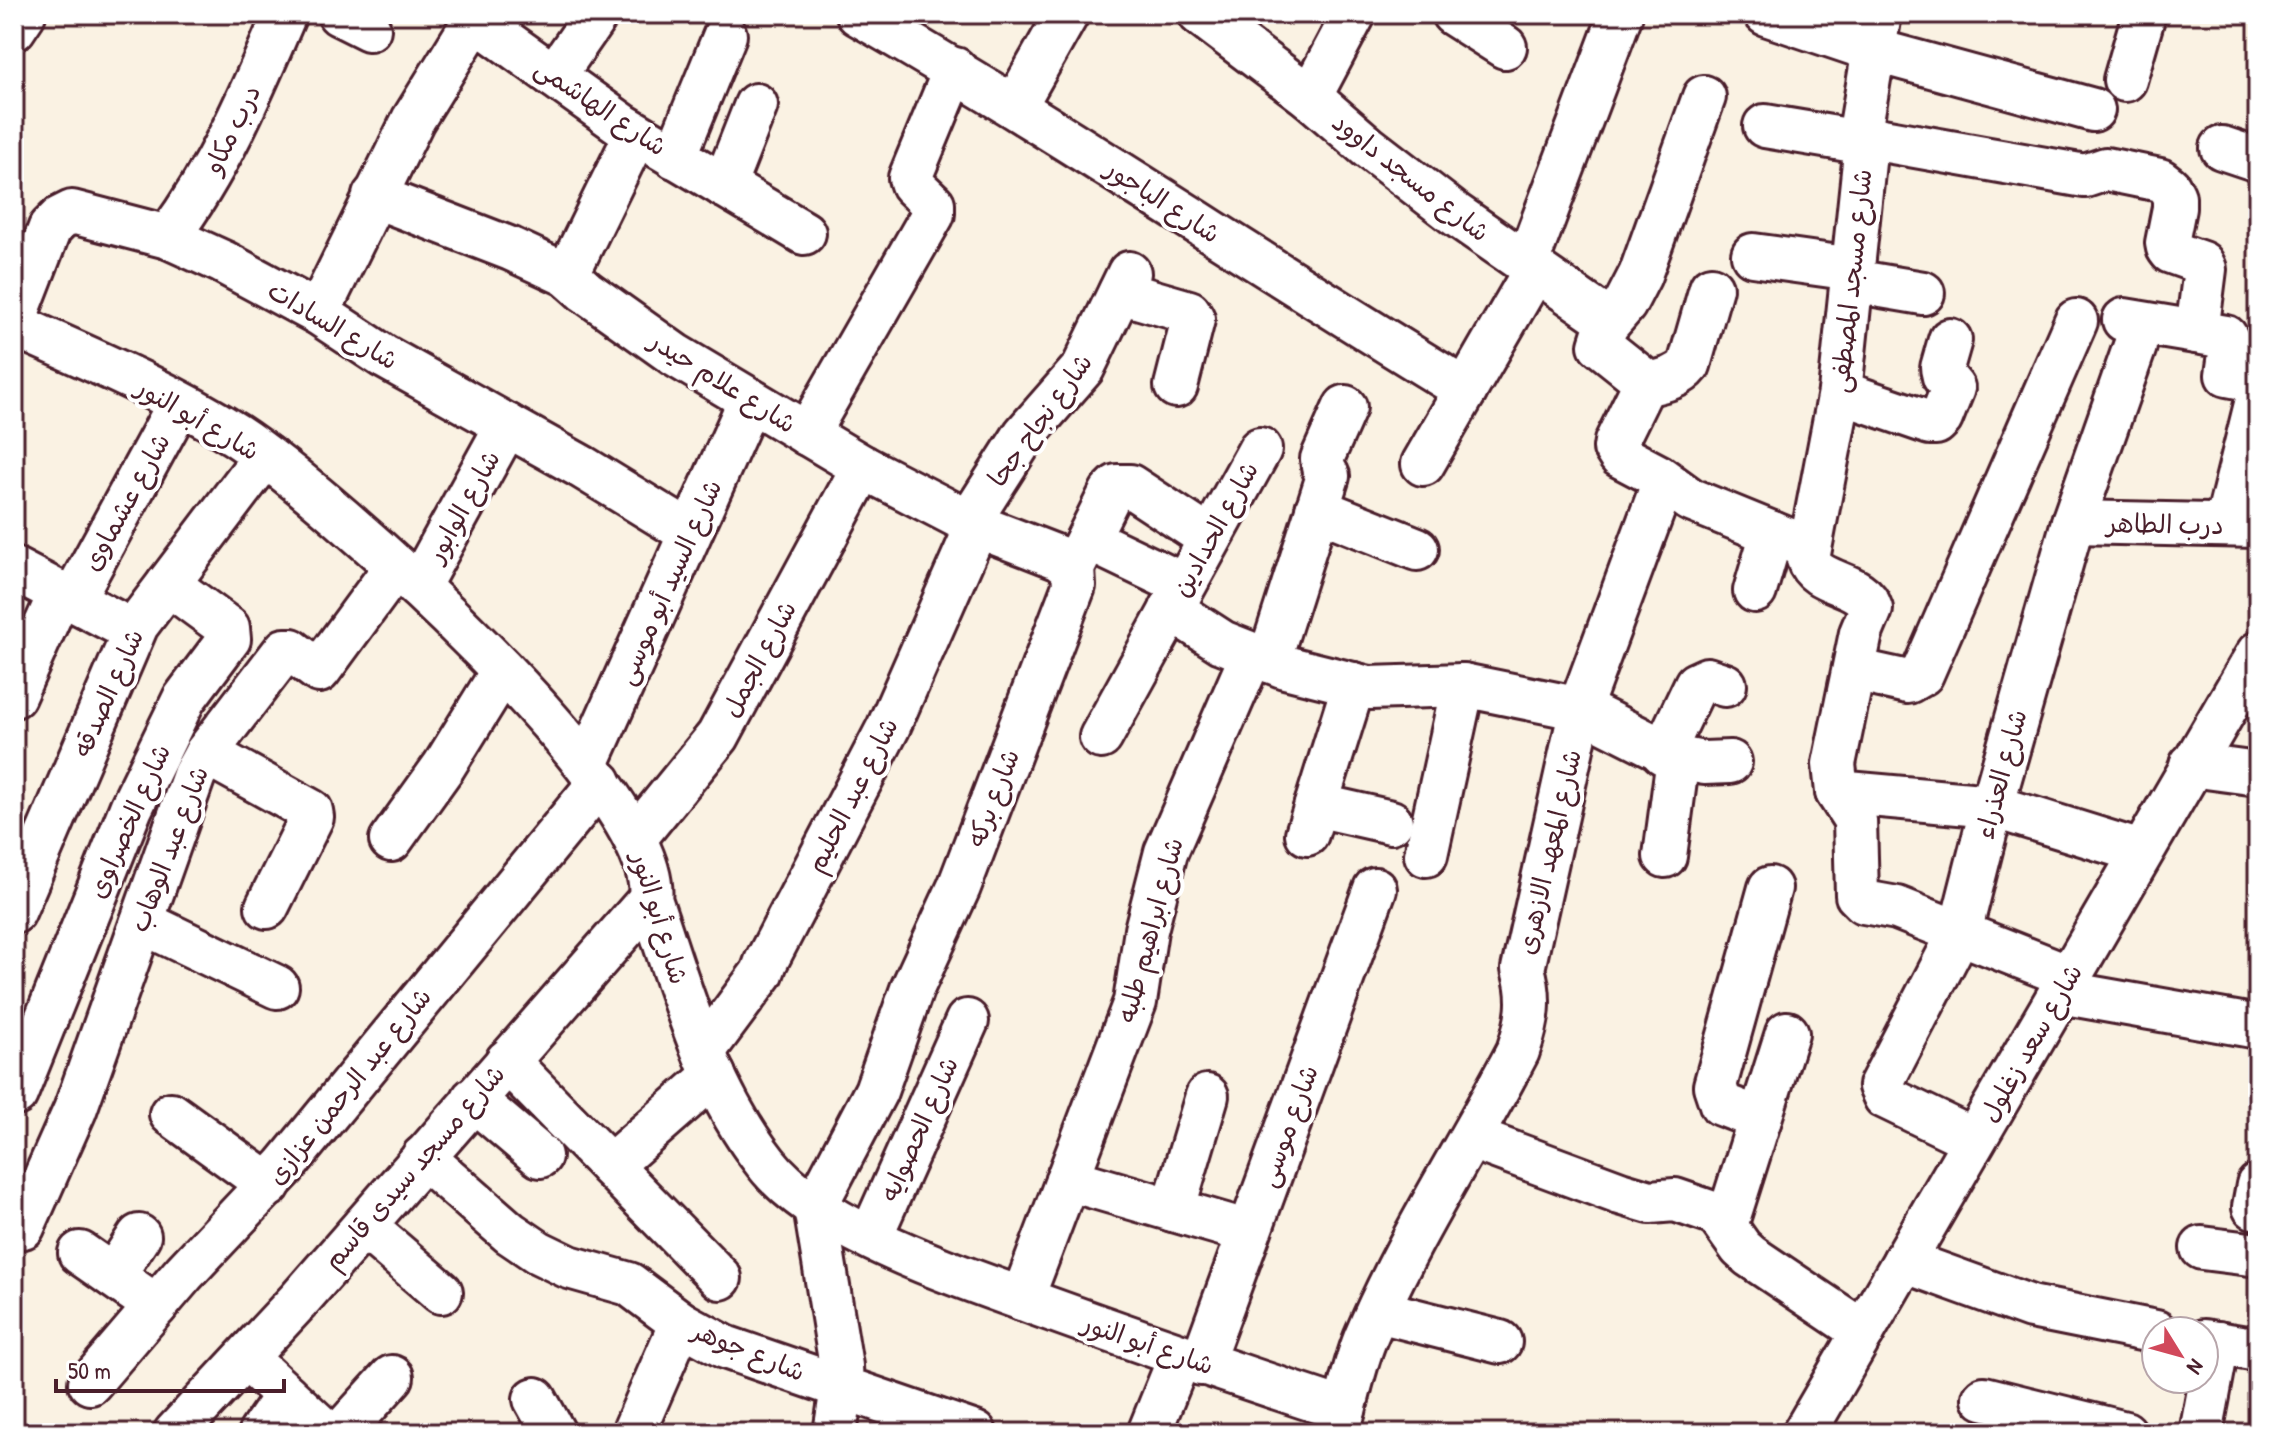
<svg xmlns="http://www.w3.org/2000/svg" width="2272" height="1447" font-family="'Patrick Hand','Playpen Sans Arabic',sans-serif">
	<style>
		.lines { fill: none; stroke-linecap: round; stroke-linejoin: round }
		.minor-casing { stroke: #4a1f2b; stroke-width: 48 }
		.minor { stroke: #fff; stroke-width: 42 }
		.labels { text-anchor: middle; stroke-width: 8; stroke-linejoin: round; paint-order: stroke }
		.street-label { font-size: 26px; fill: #4a1f2b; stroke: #fff }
	</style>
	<rect width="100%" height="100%" fill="#faf2e3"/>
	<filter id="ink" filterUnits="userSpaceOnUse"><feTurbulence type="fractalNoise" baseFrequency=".0125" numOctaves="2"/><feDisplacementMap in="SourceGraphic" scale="16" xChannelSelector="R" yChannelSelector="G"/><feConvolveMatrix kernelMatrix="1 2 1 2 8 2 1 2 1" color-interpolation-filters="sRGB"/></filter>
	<g filter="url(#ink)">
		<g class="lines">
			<!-- minor casing -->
			<g class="minor-casing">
				<g id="minor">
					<path d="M339 14 369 29"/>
					<path d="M858 14C1065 133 1262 267 1466 390"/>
					<path d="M1200 14 1310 97 1368 147 1455 214 1602 316 1606 326 1600 345 1644 380V385L1616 442 1615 448 1620 456 1658 476 1691 500 1809 548"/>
					<path d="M1453 14 1505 47"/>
					<path d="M1766 14 1873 50 2093 110"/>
					<path d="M1880 14 1862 120 1866 143 1840 392 1808 559C1816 586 1862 580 1871 609L1861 633 1834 764 1837 792 1855 820 1857 895 1864 902 1897 908 2069 976"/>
					<path d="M14 29 24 14"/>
					<path d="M554 76 597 14"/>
					<path d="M2125 80 2144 14"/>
					<path d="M1310 97 1354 14"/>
					<path d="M1015 106 1067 14"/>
					<path d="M1765 126 1866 143"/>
					<path d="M1865 137 2085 176 2106 169 2160 180 2169 187 2174 197V208L2167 243 2168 248 2171 252 2202 263 2205 269 2197 332"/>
					<path d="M2222 148 2258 160"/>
					<path d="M675 157 725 35"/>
					<path d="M724 186 756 105"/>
					<path d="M374 196 511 249 567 275 585 291 675 355 863 467 977 526 1060 558 1073 568"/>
					<path d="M168 237C220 167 251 93 285 14"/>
					<path d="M1753 255 1853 269"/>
					<path d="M1527 263 1621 14"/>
					<path d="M567 275 636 134"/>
					<path d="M1852 281 1923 293"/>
					<path d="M1120 292 1189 312 1193 319 1176 386"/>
					<path d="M318 313 413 120 466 34 475 27 487 28 624 126 804 233"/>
					<path d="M2124 320 2226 337 2231 347 2227 375 2258 381"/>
					<path d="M14 321 50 228 60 218 72 212 168 237 223 262 318 313 383 356 582 467 690 533"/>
					<path d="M14 325C88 358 167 391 236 435 325 493 666 794 650 899 681 989 706 1087 766 1163 819 1231 955 1274 1036 1304 1138 1341 1240 1376 1344 1410"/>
					<path d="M1606 326 1625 304 1640 275 1704 97"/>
					<path d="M1644 385C1660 381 1678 379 1689 365L1711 288"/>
					<path d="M1840 392 1930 423H1936L1941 418 1953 388 1944 377 1942 368 1950 340"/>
					<path d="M807 434 933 214V204L912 184 910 178 955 69"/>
					<path d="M1423 464 1535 270"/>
					<path d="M1317 509 1417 549"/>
					<path d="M969 522 1025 434 1083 368 1129 273"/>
					<path d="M2073 522 2258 526"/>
					<path d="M2226 525 2258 396"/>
					<path d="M1088 539 1184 585"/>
					<path d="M14 569 133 631"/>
					<path d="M418 587 507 425"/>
					<path d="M1755 591 1772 533"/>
					<path d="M73 599 179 404"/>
					<path d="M1171 609 1222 642 1285 667 1369 688 1463 685 1581 709 1678 758 1704 763 1730 762"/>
					<path d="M1269 661 1328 476 1323 467 1322 459 1345 407"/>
					<path d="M1854 670 1908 682 1922 674 2076 321"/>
					<path d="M14 696 60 593"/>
					<path d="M1101 737 1260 449"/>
					<path d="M206 753 311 811 312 817 267 907"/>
					<path d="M1663 753 1696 684 1707 679 1725 685"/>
					<path d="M587 764 750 400"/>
					<path d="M2191 765 2258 774"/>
					<path d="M1837 792 1992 806 2141 852"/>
					<path d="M1316 805 1391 822"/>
					<path d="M1307 834 1354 684"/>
					<path d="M635 838 718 736 863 467"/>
					<path d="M391 840 444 766 502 672"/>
					<path d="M1426 855 1463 685"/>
					<path d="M1665 856 1678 758"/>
					<path d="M14 912 137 625 265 456"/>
					<path d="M142 922 277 987"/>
					<path d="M2060 992 2258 1027"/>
					<path d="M704 1051 762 973 766 962 888 728 977 526"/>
					<path d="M507 1061 720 1278"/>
					<path d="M16 1094 131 808 184 699 229 639 228 628 168 584"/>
					<path d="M473 1099 540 1156"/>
					<path d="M171 1114 269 1185"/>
					<path d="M1760 1119 1721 1104 1715 1086 1770 888"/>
					<path d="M1472 1138 1620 1193 1650 1202 1675 1200 1710 1212 1719 1217 1741 1248 1750 1256 1863 1332"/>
					<path d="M1974 1140 1885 1097 1880 1086 1960 932 1992 806 2073 522 2135 346"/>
					<path d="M423 1157 510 1233 538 1252 569 1267 629 1284 681 1323 725 1347 975 1433"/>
					<path d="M610 1166 714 1075"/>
					<path d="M1067 1179 1249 1232"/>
					<path d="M815 1207 876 1091 912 989 959 887 1074 586 1073 568 1111 492 1117 486H1130L1209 538"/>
					<path d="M815 1207 841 1366 842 1388 835 1433"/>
					<path d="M2254 1207 2258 1185"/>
					<path d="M1173 1210 1207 1096"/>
					<path d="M364 1226 441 1292"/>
					<path d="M1726 1226 1787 1033"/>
					<path d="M23 1227 75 1110 194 775 206 753 285 650H291L319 671 396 566"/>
					<path d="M871 1236 967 1021"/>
					<path d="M2202 1248 2258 1255"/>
					<path d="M80 1253 156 1306"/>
					<path d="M1904 1261 2031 1307 2156 1332"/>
					<path d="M113 1276 139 1236"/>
					<path d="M1022 1299 1135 1002 1146 930 1166 852 1252 654"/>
					<path d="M1378 1311 1500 1342"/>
					<path d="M2204 1341 2258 1350"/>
					<path d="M246 1358 327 1433"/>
					<path d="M1201 1364 1375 889"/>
					<path d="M90 1383 184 1273 284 1167 600 782"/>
					<path d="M1984 1398 2125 1433"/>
					<path d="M535 1399 554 1433"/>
					<path d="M175 1433 299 1300 650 899"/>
					<path d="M260 1433 286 1395"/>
					<path d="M341 1433 392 1377"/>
					<path d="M633 1433 681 1323"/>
					<path d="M1149 1433 1180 1357"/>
					<path d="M1338 1433C1347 1402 1353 1369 1365 1339 1407 1239 1468 1147 1518 1051 1528 1022 1532 999 1523 969L1583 699 1664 481"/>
					<path d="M1804 1433 2258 653"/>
					<path d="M2201 1433 2218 1343"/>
				</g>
			</g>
			<!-- minor -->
			<use href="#minor" class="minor"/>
		</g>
	</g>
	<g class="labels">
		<!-- street labels -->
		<g class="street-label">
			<text transform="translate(601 107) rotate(34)" y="9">شارع الهاشمى</text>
			<text transform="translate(232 129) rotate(-64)" y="9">درب مكاو</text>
			<text transform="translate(1411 177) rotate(38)" y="9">شارع مسجد داوود</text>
			<text transform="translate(1163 201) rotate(33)" y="9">شارع الباجور</text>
			<text transform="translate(1851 281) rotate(-84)" y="9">شارع مسجد المصطفى</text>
			<text transform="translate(333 325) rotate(31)" y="9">شارع السادات</text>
			<text transform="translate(723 382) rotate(32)" y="9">شارع علام حيدر</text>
			<text transform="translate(198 419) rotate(30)" y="9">شارع أبو النور</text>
			<text transform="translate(1040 420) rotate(-54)" y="9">شارع نجاح جحا</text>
			<text transform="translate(126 502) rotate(-61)" y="9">شارع عشماوى</text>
			<text transform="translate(463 506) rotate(-61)" y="9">شارع الوابور</text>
			<text transform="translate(2165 524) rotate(1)" y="9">درب الطاهر</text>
			<text transform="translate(1215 529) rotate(-61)" y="9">شارع الحدادين</text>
			<text transform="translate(669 582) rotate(-66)" y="9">شارع السيد أبو موسى</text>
			<text transform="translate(759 659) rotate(-62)" y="9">شارع الجمل</text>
			<text transform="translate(108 693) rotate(-66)" y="9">شارع الصدقه</text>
			<text transform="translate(2001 774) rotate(-75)" y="9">شارع العذراء</text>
			<text transform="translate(852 795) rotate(-63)" y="9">شارع عبد الحليم</text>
			<text transform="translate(993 798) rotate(-69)" y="9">شارع بركه</text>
			<text transform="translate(129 821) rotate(-66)" y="9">شارع الخصراوى</text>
			<text transform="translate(169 849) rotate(-69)" y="9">شارع عبد الوهاب</text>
			<text transform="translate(1549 852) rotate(-77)" y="9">شارع المعهد الازهرى</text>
			<text transform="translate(660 918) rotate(73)" y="9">شارع أبو النور</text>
			<text transform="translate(1150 930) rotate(-75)" y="9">شارع ابراهيم طلبه</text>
			<text transform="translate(2031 1043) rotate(-60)" y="9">شارع سعد زغلول</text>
			<text transform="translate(349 1086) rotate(-51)" y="9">شارع عبد الرحمن عزازى</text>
			<text transform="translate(1288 1126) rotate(-70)" y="9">شارع موسى</text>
			<text transform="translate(919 1129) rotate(-66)" y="9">شارع الحصوايه</text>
			<text transform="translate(414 1167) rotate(-49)" y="9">شارع مسجد سيدى قاسم</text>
			<text transform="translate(1148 1344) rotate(19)" y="9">شارع أبو النور</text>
			<text transform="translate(749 1351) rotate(22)" y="9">شارع جوهر</text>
		</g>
	</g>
	<!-- margin -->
	<rect width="2272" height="1447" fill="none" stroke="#fff" stroke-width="48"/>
	<rect x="24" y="24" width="2224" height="1399" fill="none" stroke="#4a1f2b" stroke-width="3" filter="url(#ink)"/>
	<!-- north arrow -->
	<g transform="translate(2180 1355) rotate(127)"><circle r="38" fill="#ffffff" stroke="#b7a5aa" stroke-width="2"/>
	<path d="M0-6L14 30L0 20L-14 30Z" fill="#d1495b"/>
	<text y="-12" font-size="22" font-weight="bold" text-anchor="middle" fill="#4a1f2b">N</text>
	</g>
	<!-- scale -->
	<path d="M56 1379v12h228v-12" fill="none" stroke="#4a1f2b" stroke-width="4"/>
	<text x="68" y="1379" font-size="24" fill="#4a1f2b" stroke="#ffffff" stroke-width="6" paint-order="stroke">50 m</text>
</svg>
